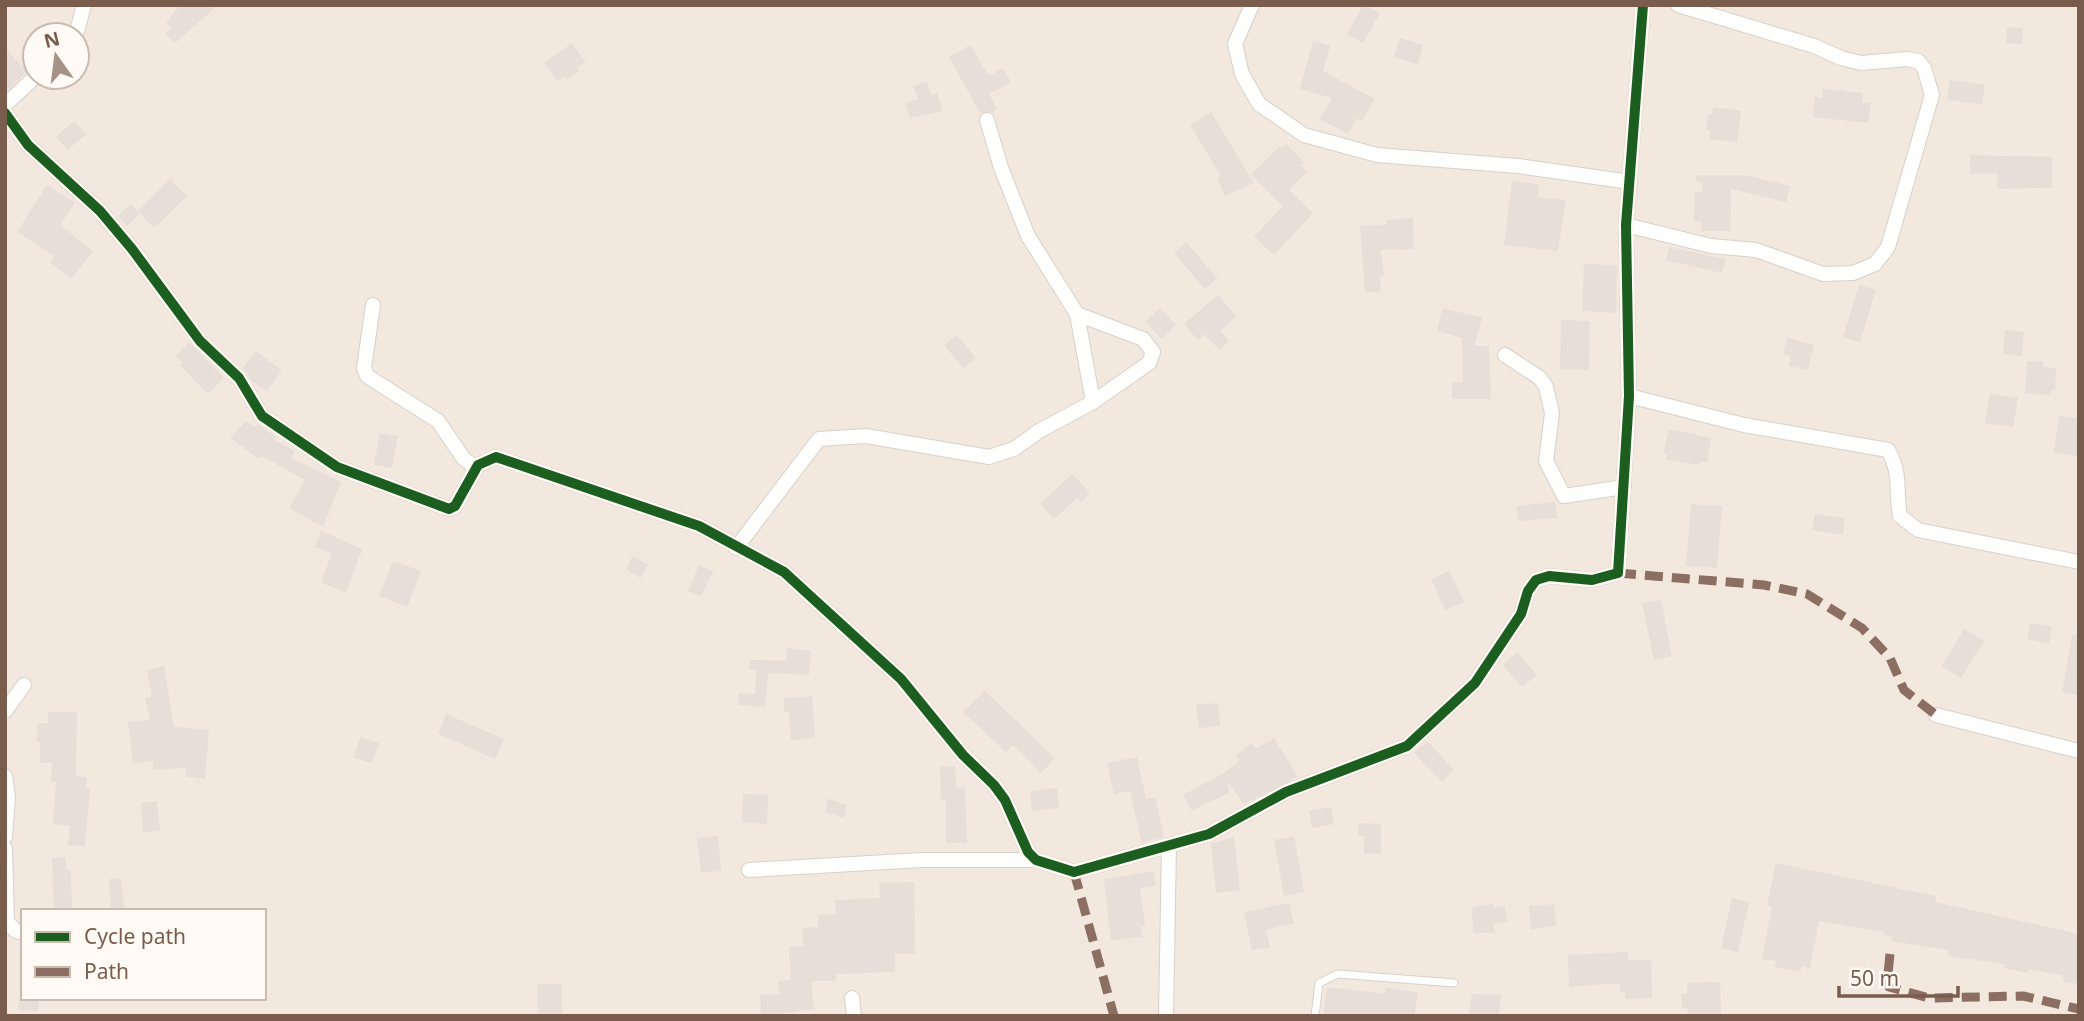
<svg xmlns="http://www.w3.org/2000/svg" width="2084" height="1021" font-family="'Noto Sans',sans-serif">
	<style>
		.residential { fill: #f2e8de; fill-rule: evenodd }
		.building { fill: #e6ded7 }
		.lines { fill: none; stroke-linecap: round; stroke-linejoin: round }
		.lane-casing { stroke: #d7d1cb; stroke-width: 9 }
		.street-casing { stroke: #d7d1cb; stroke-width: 16 }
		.lane { stroke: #fefefd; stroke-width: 7 }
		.street { stroke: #fefefd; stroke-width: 14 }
		.quiet { stroke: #8d6e63; stroke-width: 9; stroke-dasharray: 18 9; stroke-linecap: butt }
		.cycleway-casing { stroke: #fffaf3; stroke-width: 15 }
		.cycleway { stroke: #1b5e20; stroke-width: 10 }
	</style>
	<rect width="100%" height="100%" fill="#f9f5f0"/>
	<!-- residential -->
	<path class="residential" d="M5 5H2079V1016H5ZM35 35H77V77H35ZM23 911H264V998H23Z"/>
	<!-- building -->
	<g class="building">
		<path d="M180 5H218L175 43 165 34 172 28 166 22Z"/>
		<path d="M1363 5 1380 13 1363 43 1347 35Z"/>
		<path d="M2007 27 2023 28 2022 44 2006 43Z"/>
		<path d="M1400 38 1423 45 1418 64 1394 57Z"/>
		<path d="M1313 41 1330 46 1323 71 1375 99 1362 121 1357 118 1348 134 1320 119 1332 98 1300 89Z"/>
		<path d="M572 43 585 62 577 67 579 71 567 79 565 76 557 81 544 63Z"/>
		<path d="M970 45 989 76 1003 68 1011 82 989 94 997 109 992 112 980 113 949 57Z"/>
		<path d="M5 49 28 71 5 92Z"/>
		<path d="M1950 80 1985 85 1982 105 1947 99Z"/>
		<path d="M927 81 931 95 937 93 943 111 910 118 905 103 918 99 913 86Z"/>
		<path d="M1823 89 1863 93 1862 102 1871 103 1868 123 1813 117 1815 97 1822 98Z"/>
		<path d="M1713 107 1741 111 1737 142 1709 139 1710 131 1706 130 1708 114H1712Z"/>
		<path d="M1211 112 1254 183 1225 196 1217 178 1221 176 1190 125Z"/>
		<path d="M74 121 86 134 68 150 56 137Z"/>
		<path d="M1286 144 1304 162 1301 166 1307 171 1289 190 1313 213 1274 255 1254 237 1283 206 1251 175 1280 146 1282 148Z"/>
		<path d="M1970 155 2052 157V188L1997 189V173L1970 174Z"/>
		<path d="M1696 175H1745L1790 186 1786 202 1731 189 1730 231H1701V221H1694L1695 192 1702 193V182L1696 181Z"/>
		<path d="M170 179 187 196 154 228 138 211Z"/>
		<path d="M1512 181 1539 184 1537 197 1566 200 1558 251 1504 245Z"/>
		<path d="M47 185 75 203 60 225 93 251 71 279 50 262 55 256 17 232Z"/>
		<path d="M131 204 140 214 127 226 118 216Z"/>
		<path d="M1413 218 1414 249 1381 250 1384 275 1380 276 1381 291 1365 293 1360 226 1387 225V220Z"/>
		<path d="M1186 242 1217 278 1205 289 1174 253Z"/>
		<path d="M1669 247 1726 259 1722 273 1666 260Z"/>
		<path d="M1584 264 1617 265 1616 313 1582 311Z"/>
		<path d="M1859 285 1876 290 1860 342 1843 337Z"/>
		<path d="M1218 295 1236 316 1220 331 1229 341 1219 350 1205 334 1198 340 1184 324Z"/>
		<path d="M1160 308 1176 325 1162 339 1145 322Z"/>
		<path d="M1443 308 1482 318 1474 346H1489L1491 399H1452V382H1463L1462 338 1437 331Z"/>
		<path d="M1561 320 1590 321 1589 370 1560 369Z"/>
		<path d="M2005 330 2024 332 2022 356 2003 354Z"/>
		<path d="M957 335 976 358 963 368 944 345Z"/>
		<path d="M1787 338 1814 345 1808 370 1789 366 1791 356 1783 354Z"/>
		<path d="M189 342 224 378 208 394 180 365 183 363 176 356Z"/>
		<path d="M255 351 282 370 267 391 252 381 243 368Z"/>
		<path d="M2027 361 2043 362V367L2056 368 2055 390H2051V395L2025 394Z"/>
		<path d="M1990 394 2018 398 2013 427 1985 423Z"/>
		<path d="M2059 416 2079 418V456L2054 453Z"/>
		<path d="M246 421 254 427 257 424 276 437 274 440 295 451 291 458 341 482 323 527 289 508 305 480 262 456 259 459 230 438Z"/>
		<path d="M1669 429 1711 438 1707 462 1700 461 1699 465 1666 459 1667 454 1663 453Z"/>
		<path d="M380 433 398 436 392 468 374 465Z"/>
		<path d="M1072 474 1090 493 1081 502 1077 498 1054 519 1040 504Z"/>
		<path d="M1555 502 1557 518 1518 521 1517 506Z"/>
		<path d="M1691 504 1722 506 1717 568 1686 566Z"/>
		<path d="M1815 514 1845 518 1843 535 1812 530Z"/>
		<path d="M321 531 362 549 346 592 321 583 332 553 315 547Z"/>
		<path d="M633 556 648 565 640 578 626 569Z"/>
		<path d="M393 561 421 571 407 607 379 596Z"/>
		<path d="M699 565 713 572 701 596 688 591Z"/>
		<path d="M1449 571 1464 602 1445 610 1431 579Z"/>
		<path d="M1661 600 1672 656 1654 660 1642 603Z"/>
		<path d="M2030 623 2052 626 2049 643 2027 639Z"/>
		<path d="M1964 629 1984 641 1961 678 1942 666Z"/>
		<path d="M2072 635H2079V696L2062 692Z"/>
		<path d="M787 648 811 651 809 675 768 673 765 707 738 705 739 693 755 694 756 670 749 669 750 660 786 661Z"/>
		<path d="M1517 652 1537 675 1522 687 1503 665Z"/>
		<path d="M164 666 174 727 209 730 205 779 186 777V768L153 770V761L133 763 128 722 150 720 145 698 152 696 147 670Z"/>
		<path d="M985 691 1055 758 1041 773 1013 745 1006 752 963 712Z"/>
		<path d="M812 696 815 738 791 740 789 711 784 712V698Z"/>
		<path d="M1218 703 1220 726 1199 728 1196 705Z"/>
		<path d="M48 712H77L76 776 87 777 86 787 90 788 85 846 68 845 70 826 53 824 56 782H51L52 763H40V742H37V723H48Z"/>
		<path d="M446 714 504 739 495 759 438 734Z"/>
		<path d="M360 737 379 743 372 763 354 758Z"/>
		<path d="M1274 738 1298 777 1244 804 1228 782 1229 793 1192 810 1183 795 1224 773 1239 761 1235 756 1251 744 1256 749Z"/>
		<path d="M1427 741 1454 770 1442 782 1414 753Z"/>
		<path d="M1137 757 1146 799 1155 797 1164 837 1142 843 1130 791 1114 794 1107 763Z"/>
		<path d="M955 766 956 788 965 787 967 843H946V801H941L940 767Z"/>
		<path d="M1057 788 1059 808 1032 811 1030 791Z"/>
		<path d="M743 794 768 795 767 824 742 822Z"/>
		<path d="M828 799 847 805 844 818 825 812Z"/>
		<path d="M157 801 160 831 143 832 141 803Z"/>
		<path d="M1331 807 1334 824 1312 828 1309 811Z"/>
		<path d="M1358 823 1381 824V854L1364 853V836H1358Z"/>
		<path d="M718 836 721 871 701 873 697 838Z"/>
		<path d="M1294 836 1304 892 1284 896 1274 840Z"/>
		<path d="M1234 837 1240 890 1216 893 1211 844Z"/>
		<path d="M65 857 67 871H71L72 911H54L52 858Z"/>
		<path d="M1776 863 1936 896 1935 902 2079 934V984L2062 981 2063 976 2028 969 2027 973 2004 968 2005 964 1948 956 1949 950 1891 941 1892 936 1883 935 1884 932 1819 921 1810 968 1802 966 1800 972 1775 967 1776 961 1762 959 1772 907 1767 906Z"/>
		<path d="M1153 871 1156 886 1140 888 1145 926 1141 927 1143 937 1111 940 1104 879Z"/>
		<path d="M121 878 124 908 111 910 109 879Z"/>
		<path d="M914 882 915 954H895V972L837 974 835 981H811L814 1009 761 1016 760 995 779 994 778 981 791 980 789 947 803 946 802 928 818 927V915L836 914 835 900 880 898 879 883Z"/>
		<path d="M1732 898 1749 902 1738 952 1721 948Z"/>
		<path d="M1289 903 1294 923 1266 930 1270 947 1252 950 1244 912Z"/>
		<path d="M1493 904 1494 908 1505 906 1507 922 1493 924 1495 933H1473L1472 907Z"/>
		<path d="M1554 904 1556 925 1531 930 1529 906Z"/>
		<path d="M1628 952V960H1651L1652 998 1625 999V992H1620V983L1569 987 1568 955Z"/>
		<path d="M1720 982 1721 1016H1688L1687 1008H1682L1681 994H1687V983Z"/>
		<path d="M537 984H562V1016H538Z"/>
		<path d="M1327 987 1385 994 1386 987 1418 993 1414 1016 1323 1015Z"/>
		<path d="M1472 994 1501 995 1499 1016H1468Z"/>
		<path d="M19 998H39L38 1011 18 1010Z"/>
	</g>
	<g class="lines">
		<!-- lane casing -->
		<g class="lane-casing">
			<path id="lane" d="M1315 1016 1319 983 1338 974 1454 983"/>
		</g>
		<!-- street casing -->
		<g class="street-casing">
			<g id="street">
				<path d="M1252 5 1235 44 1242 74 1259 104 1304 135 1377 155 1518 166 1630 182"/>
				<path d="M76 35 84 5"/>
				<path d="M5 105 35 77"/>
				<path d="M5 113 28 145 100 211 132 249 200 341 239 378 262 416 337 467 449 509 455 506 478 465 496 457 699 526 784 572 901 679 963 755 994 785 1005 800 1028 852 1036 860 1074 872 1209 834 1286 792 1407 746 1475 683 1521 614 1528 591 1536 580 1549 576 1592 580 1618 573 1629 396 1626 225 1643 5"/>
				<path d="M987 120 1001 168 1028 236 1077 314 1093 402"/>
				<path d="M1626 225 1711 246 1756 250 1823 274 1853 273 1875 264 1888 247 1932 95 1924 68 1918 61 1907 59 1861 63 1841 58 1814 46 1678 5"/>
				<path d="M373 305 364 368 367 376 438 421 464 459 477 468"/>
				<path d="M1505 355 1540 378 1546 387 1552 413 1546 461 1564 496 1624 487"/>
				<path d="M1629 396 1744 425 1888 450C1902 475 1895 488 1900 516L1918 530 2079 562"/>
				<path d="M736 548 819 439 866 436 989 457 1014 449 1039 431 1093 402 1149 363 1153 352 1143 339 1077 314"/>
				<path d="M5 711 24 685"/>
				<path d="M1936 715 2079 751"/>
				<path d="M5 776 8 797 5 837"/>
				<path d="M5 848 7 922 16 931 23 933"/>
				<path d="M749 870 921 860H1036"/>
				<path d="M852 998 854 1016"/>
				<path d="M1166 1016 1169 845"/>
			</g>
		</g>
		<!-- lane -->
		<use href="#lane" class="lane"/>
		<!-- street -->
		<use href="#street" class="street"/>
		<!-- quiet -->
		<g class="quiet">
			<path d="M1618 573 1764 585 1807 594 1862 628 1890 658 1904 690 1936 715"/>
			<path d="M1074 872 1114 1016"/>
			<path d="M1890 954 1887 984 1889 987 1929 998 2023 996 2079 1009"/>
		</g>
		<!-- cycleway casing -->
		<g class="cycleway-casing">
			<path id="cycleway" d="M5 113 28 145 100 211 132 249 200 341 239 378 262 416 337 467 449 509 455 506 478 465 496 457 699 526 784 572 901 679 963 755 994 785 1005 800 1028 852 1036 860 1074 872 1209 834 1286 792 1407 746 1475 683 1521 614 1528 591 1536 580 1549 576 1592 580 1618 573 1629 396 1626 225 1643 5"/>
		</g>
		<!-- cycleway -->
		<use href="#cycleway" class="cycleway"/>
	</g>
	<!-- border -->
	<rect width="2084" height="1021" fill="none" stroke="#7a5c4d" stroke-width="14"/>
	<!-- legend -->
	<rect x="21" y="909" width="245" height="91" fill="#fffaf3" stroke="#cabbb1" stroke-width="2"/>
	<rect x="35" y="932" width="35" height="10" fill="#1b5e20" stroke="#cabbb1" stroke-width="2"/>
	<text x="84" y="944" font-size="21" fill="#7a5c4d">Cycle path</text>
	<rect x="35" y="967" width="35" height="10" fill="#8d6e63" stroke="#cabbb1" stroke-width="2"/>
	<text x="84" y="979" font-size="21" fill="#7a5c4d">Path</text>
	<!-- north arrow -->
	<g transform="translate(56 56) rotate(346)"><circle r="33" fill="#fffaf3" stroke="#cabbb1" stroke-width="2"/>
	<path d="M0-5L12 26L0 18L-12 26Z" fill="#a69286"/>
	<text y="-10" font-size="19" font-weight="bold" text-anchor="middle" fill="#7a5c4d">N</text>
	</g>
	<!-- scale -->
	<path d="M1839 986v10h119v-10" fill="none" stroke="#7a5c4d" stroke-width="3.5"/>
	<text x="1850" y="986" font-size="21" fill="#7a5c4d" stroke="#fffaf3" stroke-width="5" paint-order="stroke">50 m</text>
</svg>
